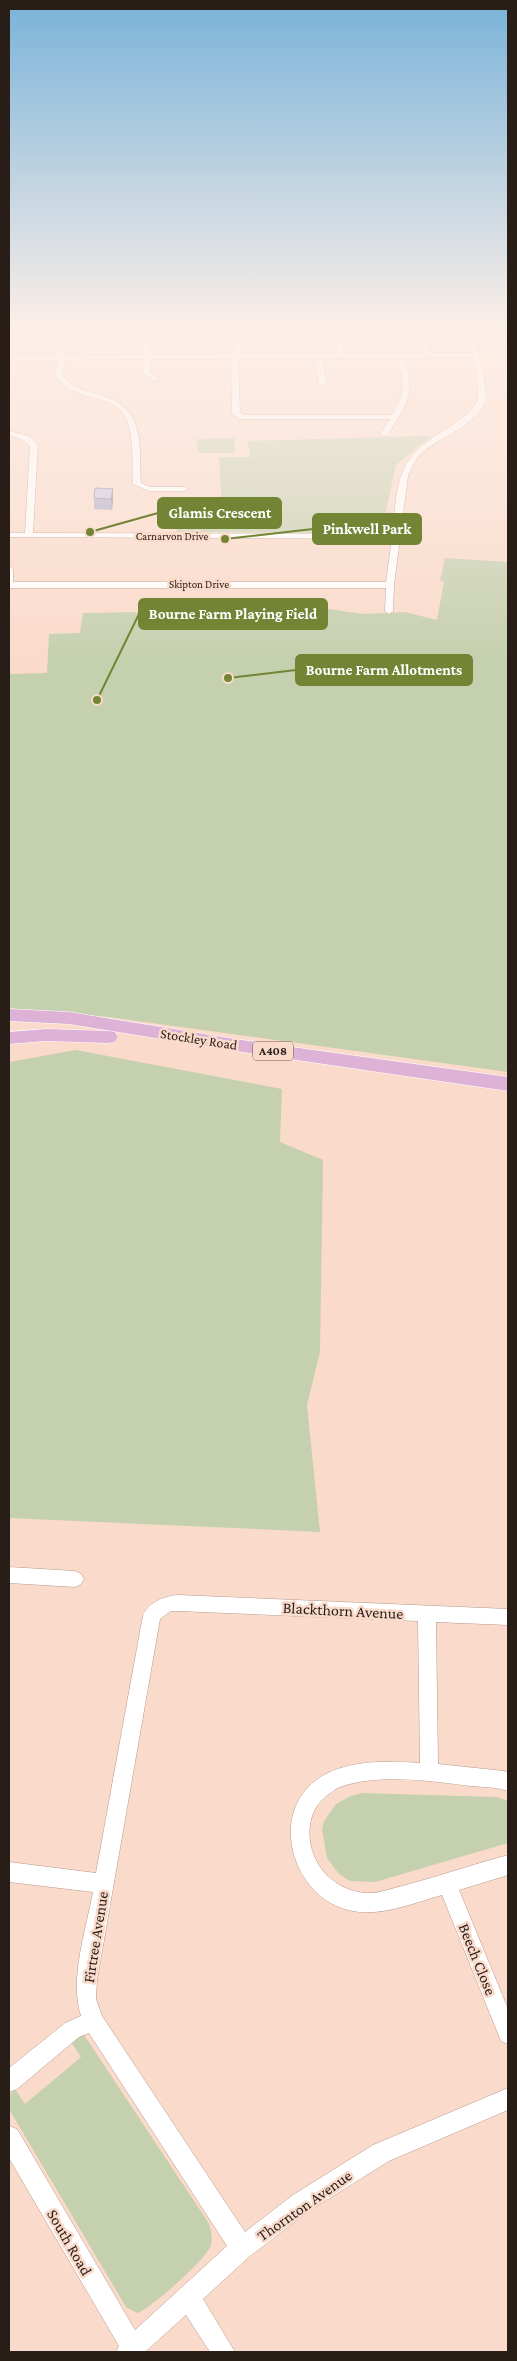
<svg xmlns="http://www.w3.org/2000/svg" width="517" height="2361" font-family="'Crimson Pro',serif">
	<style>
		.green { fill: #c5d0ae }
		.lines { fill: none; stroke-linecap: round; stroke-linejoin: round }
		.minor-casing { stroke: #b7998b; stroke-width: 1 }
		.primary-casing { stroke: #fff; stroke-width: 1 }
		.minor { fill: #fff; fill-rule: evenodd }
		.primary { fill: #ddb2d6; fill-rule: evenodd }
		.wall { fill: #afacc6 }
		.shaded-wall { fill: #8f8ca1 }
		.building { fill: #ccc8e6; stroke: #8f8ca1 }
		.labels { text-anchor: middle; stroke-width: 5; stroke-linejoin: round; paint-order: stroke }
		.far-street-label { font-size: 11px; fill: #291d18; stroke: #fadbcb }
		.shield { fill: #fadbcb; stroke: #68564e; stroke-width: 1 }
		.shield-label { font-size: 12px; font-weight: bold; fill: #291d18 }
		.street-label { font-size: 14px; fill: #291d18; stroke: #fadbcb }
		.near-street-label { font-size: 16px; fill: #291d18; stroke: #fadbcb }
		.leader { fill: none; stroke: #738535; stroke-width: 2 }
		.callout-dot { fill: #738535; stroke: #fadbcb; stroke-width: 2 }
		.callout { fill: #738535; stroke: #738535; stroke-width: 2 }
		.callout-label { font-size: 15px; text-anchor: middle; font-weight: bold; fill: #fff }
	</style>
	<rect width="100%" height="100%" fill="#fadbcb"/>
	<!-- green -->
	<g class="green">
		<path d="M431 436 396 465 381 533 176 532 180 513 222 505 219 457H250L248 441Z"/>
		<path d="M234 438 235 453H198L197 439Z"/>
		<path d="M445 558 508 562V1072L108 1017 9 1008V674L47 673 49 634 80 633 83 613 330 609 362 614 405 612 437 620 444 582 440 581Z"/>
		<path d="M76 1050 282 1089 280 1142 323 1160 320 1352 307 1405 320 1532 9 1518V1062Z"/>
		<path d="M362 1793 496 1797 506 1800 508 1803V1843L375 1882 350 1881 339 1874 327 1858 322 1829 324 1821 336 1804 351 1796Z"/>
		<path d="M84 2035 208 2222C211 2228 213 2238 211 2245 208 2258 149 2310 137 2313L126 2307 9 2109V2096L15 2089 25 2104 81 2057 71 2042 79 2036Z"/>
	</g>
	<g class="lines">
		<!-- minor casing -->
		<g class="minor-casing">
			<g id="minor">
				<path d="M63 331H69L66 356 143 355 145 331H151L150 355 234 354V331H240L241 354H338L335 331H341L345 354 423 353 418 331H424L430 353H471L466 331H472L475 340 508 339V343L476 344C479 357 489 390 485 402 477 425 439 437 422 453 415 459 412 467 408 476L394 585 393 611 389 614 385 611 386 588H9V566L13 569V582H386L392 539 9 537V533H25L30 446 23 440 9 435V431L29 436 38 445 33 533 392 534C398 489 394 461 437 435 453 425 467 417 478 401L477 373 472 357 404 358C416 395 407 404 387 436H384L380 434 390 419H239L232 413 231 359H150V373L159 379 155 381 143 374V359L65 360 63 376C72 388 85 391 99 395 146 408 139 442 141 483L150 487H184L188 489 184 491H149L133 484C132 465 135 427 122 412 115 403 102 400 91 397 76 393 65 389 55 376L58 360H9V356H59ZM315 358 319 384 323 386 327 384 322 358H397C405 382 406 392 392 415H244L240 412 238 359Z"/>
				<path d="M9 1567 75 1571 81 1574 84 1579 81 1584 75 1587 9 1583Z"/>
				<path d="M178 1595 508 1609V1625L436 1622 438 1764 504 1771 508 1773V1791C497 1787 483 1787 471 1786 431 1781 385 1774 346 1785 337 1787 328 1794 321 1801 315 1807 311 1817 310 1825 305 1862 335 1895 373 1893 384 1892 396 1887 406 1885 440 1876 474 1864 508 1855V1875L459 1890 508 2009V2044L501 2041 442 1895C413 1903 379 1918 348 1910 289 1895 266 1805 326 1774 353 1760 389 1761 420 1763L418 1621 178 1611H171L160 1619 97 1980 96 1999 102 2016 245 2232 293 2195 373 2145 508 2088V2110L389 2161 309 2211 250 2256 203 2299 235 2352H210L186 2315 145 2352H116L119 2346 9 2158V2126L17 2129 135 2330 227 2246 89 2033 79 2037 17 2089 9 2092V2068L65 2023 81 2016C69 1979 86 1930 93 1892L9 1882V1862L96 1873 143 1615C149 1602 165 1596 178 1595Z"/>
			</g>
		</g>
		<!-- primary casing -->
		<g class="primary-casing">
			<g id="primary">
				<path d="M9 1009 69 1012 235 1039 508 1077V1091L235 1051 69 1024 9 1021Z"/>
				<path d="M46 1029 108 1031 115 1032 118 1037 115 1042 108 1043 46 1041 9 1044V1032Z"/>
			</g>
		</g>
		<!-- minor -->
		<use href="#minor" class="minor"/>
		<!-- primary -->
		<use href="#primary" class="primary"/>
	</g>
	<!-- wall -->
	<path class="wall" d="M113 489V500L112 510 94 509V498Z"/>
	<!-- shaded-wall -->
	<path class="shaded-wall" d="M113 489V500L112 510 111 499Z"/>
	<!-- building -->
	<path class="building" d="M95 488 113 489 111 499 94 498Z"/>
	<!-- sky -->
	<linearGradient id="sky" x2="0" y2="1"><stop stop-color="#79b3d9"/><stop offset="0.5" stop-color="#fdefe8"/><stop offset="1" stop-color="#fdefe8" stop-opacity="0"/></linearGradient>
	<rect width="517" height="661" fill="url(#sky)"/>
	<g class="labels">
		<!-- far-street labels -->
		<g class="far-street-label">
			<text x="172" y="540">Carnarvon Drive</text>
			<text x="199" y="588">Skipton Drive</text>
		</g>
		<!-- shield labels -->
		<rect class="shield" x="253" y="1041.5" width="40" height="19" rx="4"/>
		<g class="shield-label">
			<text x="273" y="1055">A408</text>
		</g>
		<!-- street labels -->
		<g class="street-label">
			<text transform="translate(199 1039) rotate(9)" y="5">Stockley Road</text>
		</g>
		<!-- near-street labels -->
		<g class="near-street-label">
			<text transform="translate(343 1610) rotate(3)" y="6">Blackthorn Avenue</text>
			<text transform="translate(95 1937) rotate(-81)" y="6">Firtree Avenue</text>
			<text transform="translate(478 1959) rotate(68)" y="6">Beech Close</text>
			<text transform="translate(304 2205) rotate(-35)" y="6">Thornton Avenue</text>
			<text transform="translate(70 2242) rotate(60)" y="6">South Road</text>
		</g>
	</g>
	<!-- callouts -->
	<path class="leader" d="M90 532L158 513M225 539L313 529M97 700L139 614M228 678L296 670"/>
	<g class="callout-dot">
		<circle cx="90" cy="532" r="5"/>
		<circle cx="225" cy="539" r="5"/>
		<circle cx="97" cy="700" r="5"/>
		<circle cx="228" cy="678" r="5"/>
	</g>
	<g class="callout">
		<rect x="158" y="498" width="123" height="30" rx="5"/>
		<rect x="313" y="514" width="108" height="30" rx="5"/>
		<rect x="139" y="599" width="188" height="30" rx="5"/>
		<rect x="296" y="655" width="176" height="30" rx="5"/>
	</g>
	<g class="callout-label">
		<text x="220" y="518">Glamis Crescent</text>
		<text x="367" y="534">Pinkwell Park</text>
		<text x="233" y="619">Bourne Farm Playing Field</text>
		<text x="384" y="675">Bourne Farm Allotments</text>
	</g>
	<!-- border -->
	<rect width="517" height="2361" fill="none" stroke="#291d18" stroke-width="20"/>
</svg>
